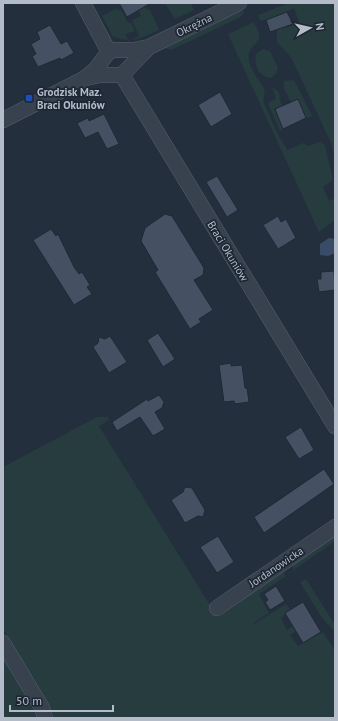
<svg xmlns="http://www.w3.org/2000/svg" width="338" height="721" font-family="'PT Sans',sans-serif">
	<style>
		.green { fill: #263c3f; fill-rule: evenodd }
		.water { fill: #394c67 }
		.building { fill: #455162; stroke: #1f2835 }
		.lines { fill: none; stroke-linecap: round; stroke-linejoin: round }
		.street-casing { stroke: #565f6c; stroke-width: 16 }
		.street { stroke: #38414e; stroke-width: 15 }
		.transit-dot { fill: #1a4fb4; stroke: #1d2633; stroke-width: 1.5 }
		.labels { text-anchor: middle; stroke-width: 3.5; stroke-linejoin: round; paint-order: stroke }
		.street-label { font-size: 11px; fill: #b4bcc9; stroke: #1d2633 }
		.poi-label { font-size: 11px; font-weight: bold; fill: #b4bcc9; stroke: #1d2633; text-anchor: start }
	</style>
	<rect width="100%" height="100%" fill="#242f3e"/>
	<!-- green -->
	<g class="green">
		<path d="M165 3H191L194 10 175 19Z"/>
		<path d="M289 3H335V160L332 145 291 57 277 42V31L273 17 261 21 258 15ZM294 8 299 22 287 28 280 15Z"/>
		<path d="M144 7 150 10 159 30C139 39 135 43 113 37L102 16 115 9 121 10 128 23 131 22 135 31 125 34 129 41 139 36 132 20 141 16 139 11Z"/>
		<path d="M238 11 245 12 239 18 171 50 162 47Z"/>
		<path d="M254 22C255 26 258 30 259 34 261 42 251 46 249 53 246 65 259 80 265 90L263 101 279 137 288 150 303 143 308 146 320 142 325 145 333 180 323 187 329 201 335 198V220L319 232 228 34Z"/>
		<path d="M263 49 270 51 278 68 276 74 270 78C258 76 254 65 256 54Z"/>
		<path d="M294 80 312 116 306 118 298 99 291 102 284 89V81Z"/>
		<path d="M272 87 278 91 281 97 279 98 282 106 274 109 283 129 280 131 268 103 276 99Z"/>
		<path d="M97 417H108L109 420 99 426 216 615 281 569 286 576 259 594 269 613 253 623 254 624 286 604 291 610 281 618 287 630 293 626 296 631 290 635 298 646 323 632 335 651V718H54L48 709 46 701 3 629V467Z"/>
		<path d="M335 535V541L295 569V572L293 569V563Z"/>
		<path d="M306 579 335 625V632L322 618 300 582Z"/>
		<path d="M3 657 34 711 36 718H3Z"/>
	</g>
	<!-- water -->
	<path class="water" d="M329 238 335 239V253L328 256 320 255V244Z"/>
	<!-- building -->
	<g class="building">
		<path d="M119 3H151L127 17Z"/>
		<path d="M287 12 293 24 270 32 266 20Z"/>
		<path d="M50 25 61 44 67 41 74 53 61 60 60 58 38 67 32 56 36 54 31 44 40 39 37 32Z"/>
		<path d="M220 92 232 114 211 127 198 105Z"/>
		<path d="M298 99 306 118 283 129 275 109Z"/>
		<path d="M104 114 119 144 107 149 98 132 85 138 77 123 88 118 89 121Z"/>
		<path d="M217 176 238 210 227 217 206 182Z"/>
		<path d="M165 214 172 216 204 268 203 275 194 280 213 310 199 319 201 322 190 329 155 272 158 270 141 241 145 228Z"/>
		<path d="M278 216 281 222 286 219 296 238 278 249 263 225Z"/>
		<path d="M51 229 56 236 58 234 74 267 79 274 82 272 90 285 87 287 92 294 74 305 33 240Z"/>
		<path d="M334 271 335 290 319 292 317 279H321V272Z"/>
		<path d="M158 333 175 359 163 367 147 340Z"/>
		<path d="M110 336 127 362 109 373 93 347 98 343 99 337 105 339Z"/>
		<path d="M231 363V366L242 365 245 388H247L249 402 235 404 234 401 224 402 219 365Z"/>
		<path d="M159 395 164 402 162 408 155 412 165 429 153 436 140 417 117 431 112 422 147 399 148 401Z"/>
		<path d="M301 427 314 450 299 459 285 437Z"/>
		<path d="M324 469 334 484 264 533 254 517Z"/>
		<path d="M185 487 192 488 205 510 203 517 198 516 185 523 171 500 183 492Z"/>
		<path d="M218 536 234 562 217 573 200 547Z"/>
		<path d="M276 586 285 601 270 610 265 602 268 600 264 594Z"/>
		<path d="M303 602 321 632 303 643 285 613Z"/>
	</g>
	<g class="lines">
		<!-- street casing -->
		<g class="street-casing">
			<g id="street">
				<path d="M83 3 109 52"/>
				<path d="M122 75 335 426"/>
				<path d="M85 78 100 75H122L149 47"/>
				<path d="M3 120 84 79 95 70 107 54 112 50H134L149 47 239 3"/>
				<path d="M217 608 335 527"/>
				<path d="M3 643 42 708 45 718"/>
			</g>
		</g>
		<!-- street -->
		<use href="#street" class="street"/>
	</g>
	<!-- markers -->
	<rect class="transit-dot" x="25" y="94" width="8" height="8" rx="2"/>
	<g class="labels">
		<!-- street labels -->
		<g class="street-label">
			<text transform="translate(194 25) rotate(-26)" y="4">Okrężna</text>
			<text transform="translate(228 251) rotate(59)" y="4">Braci Okuniów</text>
			<text transform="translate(276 567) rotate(-34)" y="4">Jordanowicka</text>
		</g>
		<!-- poi labels -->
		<g class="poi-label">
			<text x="37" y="96">Grodzisk Maz.<tspan x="37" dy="13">Braci Okuniów</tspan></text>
		</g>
	</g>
	<!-- border -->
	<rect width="338" height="721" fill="none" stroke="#b4bcc9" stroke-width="8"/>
	<!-- north arrow -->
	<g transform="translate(310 28) rotate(82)" stroke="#1d2633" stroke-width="3" paint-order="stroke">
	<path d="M0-3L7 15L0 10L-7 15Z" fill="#b4bcc9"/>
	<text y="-6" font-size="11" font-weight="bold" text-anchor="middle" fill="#b4bcc9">N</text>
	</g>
	<!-- scale -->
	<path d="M10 705v6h103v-6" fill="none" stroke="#b4bcc9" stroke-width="2"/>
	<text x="16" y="705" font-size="12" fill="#b4bcc9" stroke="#1d2633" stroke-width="3" paint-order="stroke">50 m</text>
</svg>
